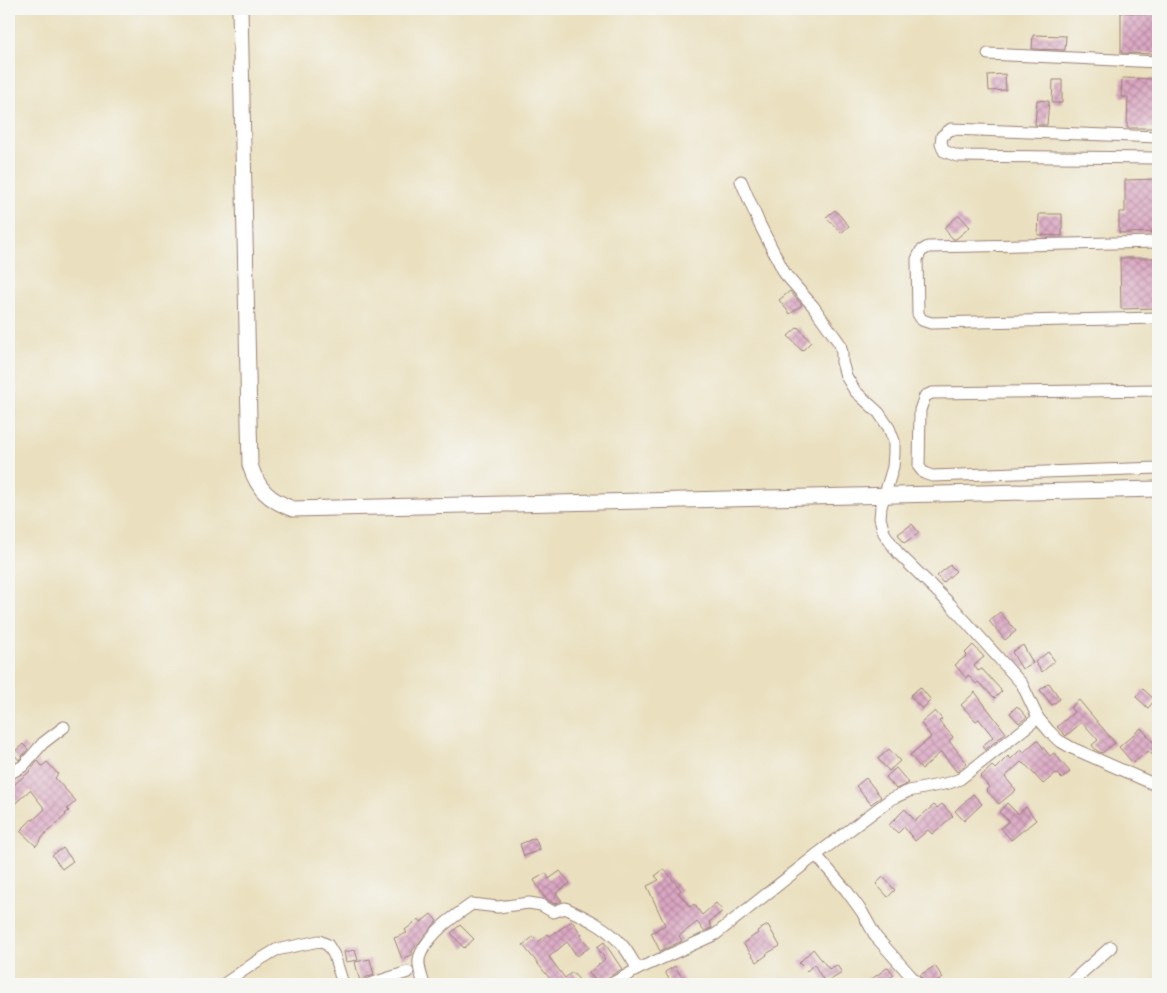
<svg xmlns="http://www.w3.org/2000/svg" width="1167" height="993" font-family="Caveat,sans-serif">
	<style>
		.building { fill: url(#building-cross-hatch) }
		.lines { fill: none; stroke-linecap: round; stroke-linejoin: round }
		.minor-casing { stroke: #9a8075; stroke-width: 13 }
		.tertiary-casing { stroke: #9a8075; stroke-width: 17 }
		.minor { stroke: #fff; stroke-width: 11 }
		.tertiary { stroke: #fff; stroke-width: 15 }
	</style>
	<defs>
		<pattern id="building-cross-hatch" width="8" height="8" patternUnits="userSpaceOnUse" patternTransform="scale(1.25)"><rect width="8" height="8" fill="#daa7c2"/><path d="M0 0l8 8M0 8l8-8" fill="none" stroke="#b3879e"/></pattern>
	</defs>
	<rect width="100%" height="100%" fill="#f6f6f2"/>
	<filter id="ink" filterUnits="userSpaceOnUse"><feTurbulence type="fractalNoise" baseFrequency=".02" numOctaves="2"/><feDisplacementMap in="SourceGraphic" scale="10" xChannelSelector="R" yChannelSelector="G"/><feConvolveMatrix kernelMatrix="1 2 1 2 8 2 1 2 1" color-interpolation-filters="sRGB"/></filter>
	<filter id="wash" filterUnits="userSpaceOnUse"><feTurbulence type="fractalNoise" baseFrequency=".0096" numOctaves="4" result="noise"/><feDisplacementMap in="SourceGraphic" scale="20" xChannelSelector="R" yChannelSelector="G"/><feGaussianBlur stdDeviation="1.12" result="paint"/><feColorMatrix in="noise" values="0 0 0 0 0 0 0 0 0 0 0 0 0 0 0 0 0 1.4 0 .05"/><feComposite in="paint" operator="in"/></filter>
	<g filter="url(#wash)">
		<rect width="100%" height="100%" fill="#eae0bf"/>
		<g id="blocks">
			<!-- building -->
			<g class="building">
				<path d="M1121 12 1158 15V54L1121 53Z"/>
				<path d="M1033 35 1066 36 1065 50 1032 49Z"/>
				<path d="M1005 74 1006 90 989 91 988 75Z"/>
				<path d="M1122 78 1158 79V128H1127L1128 97H1121Z"/>
				<path d="M1053 80H1062V103H1052Z"/>
				<path d="M1037 100 1049 101 1047 125H1035Z"/>
				<path d="M1158 179V232L1119 233V212H1125V180Z"/>
				<path d="M835 210 849 226 841 233 826 217Z"/>
				<path d="M1039 214H1062V236L1038 235Z"/>
				<path d="M959 215 970 227 956 239H953L944 228Z"/>
				<path d="M1120 258H1158V308L1121 309Z"/>
				<path d="M790 291 802 305 790 314 779 300Z"/>
				<path d="M798 327 811 342 802 351 788 336Z"/>
				<path d="M912 524 919 533 904 543 898 534Z"/>
				<path d="M950 565 956 571 943 583 937 576Z"/>
				<path d="M1000 612 1016 631 1005 640 989 621Z"/>
				<path d="M973 645 984 657 974 665 978 671 982 669 1002 691 995 698 978 682 976 684 968 675 966 678 955 665 967 655 965 653Z"/>
				<path d="M1023 645 1033 663 1022 669 1012 652Z"/>
				<path d="M1048 652 1055 661 1042 672 1035 662Z"/>
				<path d="M1049 683 1060 699 1052 705 1040 690Z"/>
				<path d="M920 687 931 700 922 709 910 696Z"/>
				<path d="M1143 689 1155 700 1148 708 1136 697Z"/>
				<path d="M975 692 1006 733 985 750 982 746 993 737 979 719 976 721 961 705Z"/>
				<path d="M1079 700 1115 743 1102 753 1097 751 1092 745 1098 740 1082 722 1066 736 1057 727 1074 712 1070 708Z"/>
				<path d="M1017 706 1027 717 1019 723 1010 713Z"/>
				<path d="M935 711 942 719 939 721 953 737 949 741 967 763 957 772 941 752 922 769 910 755 931 737 921 723Z"/>
				<path d="M1141 728 1158 748V760L1148 751 1133 763 1119 747Z"/>
				<path d="M1037 740 1050 756 1054 753 1070 772 1062 779 1056 773 1043 784 1024 763 1023 764 1021 762 1005 777 1016 790 999 804 986 790 989 787 980 777 992 766 995 769 1008 756 1011 759 1021 749 1024 752Z"/>
				<path d="M23 744 28 749 19 760 13 753Z"/>
				<path d="M889 749 900 761 889 771 878 759Z"/>
				<path d="M38 761 42 766 47 762 58 774 55 778 76 801 67 809 69 811 65 814 66 815 46 833 36 846 20 831 32 819 33 820 45 809 30 790 9 809V789L29 772Z"/>
				<path d="M896 768 909 783 896 789 886 777Z"/>
				<path d="M866 778 881 797 871 804 856 786Z"/>
				<path d="M973 794 982 804 964 821 955 811Z"/>
				<path d="M1007 803 1018 814 1026 807 1036 820 1011 840 1001 828 1009 821 999 812Z"/>
				<path d="M942 804 953 816 932 834 928 830 915 841 904 827 898 833 889 825 905 809 915 821 934 805 937 808Z"/>
				<path d="M535 838 540 850 524 856 520 844Z"/>
				<path d="M63 848 73 861 62 869 52 855Z"/>
				<path d="M664 869 681 890 678 892 690 907 694 904 702 915 716 903 723 911 709 922 712 928 704 931 697 922 679 936 682 941 660 951 651 933 665 925 647 886 659 880 655 876Z"/>
				<path d="M560 871 570 883 556 893 562 901 554 904 545 898 534 880 546 873 549 879Z"/>
				<path d="M883 877 895 890 888 897 876 884Z"/>
				<path d="M431 914 437 921 412 951V955L402 959 394 938 407 933 405 930 419 919 421 922Z"/>
				<path d="M572 921 582 935 580 936 590 947 577 956 567 942 549 957 565 978 572 972 583 984H554L523 945 533 937 538 942 548 934 550 936Z"/>
				<path d="M460 925 474 939 464 948 451 933Z"/>
				<path d="M768 925 780 946 766 954 767 955 757 962 743 943 758 933 757 931Z"/>
				<path d="M604 942 622 969 607 978 604 984H599L589 973 605 959 597 947Z"/>
				<path d="M813 949 829 969 837 965 842 973 825 983 814 964 807 971 799 963Z"/>
				<path d="M355 950 358 960 346 962 344 952Z"/>
				<path d="M370 959 374 975 367 977 360 982 355 962Z"/>
				<path d="M675 966 686 984H672L665 972Z"/>
				<path d="M935 966 943 978 933 984H925L920 975Z"/>
				<path d="M888 967 894 975 882 984H865Z"/>
			</g>
		</g>
	</g>
	<g filter="url(#ink)">
		<use href="#blocks" fill-opacity="0" stroke="#9a8075" stroke-width="1"/>
		<g class="lines">
			<!-- minor casing -->
			<g class="minor-casing">
				<g id="minor">
					<path d="M988 54 1158 62"/>
					<path d="M1158 137 951 129 942 136 941 143 944 151 957 156 1158 158"/>
					<path d="M741 181 759 223 785 274 813 306 840 344 842 353V362L846 376 855 391 879 413 889 428 894 441V453L893 467 881 507 880 518 884 533 898 553 951 605 1022 684 1038 718 1049 731 1058 740 1072 748 1158 786"/>
					<path d="M1158 242 928 247 921 251 917 259 918 314 922 320 931 323 1158 318"/>
					<path d="M1158 390 932 393 925 396 920 410 919 467 924 473 932 476 1158 468"/>
					<path d="M9 774 23 766 43 743 64 727"/>
					<path d="M816 855 846 890 862 912 876 937 918 984"/>
					<path d="M224 984 256 962 276 950 319 941 328 945 334 955 343 984"/>
					<path d="M370 984 408 972"/>
					<path d="M424 984C421 975 416 962 421 953 431 932 453 917 472 904L498 907 529 903 541 905 553 912 565 908C587 918 608 928 623 946 629 953 633 962 638 969"/>
					<path d="M611 984 638 969 716 934 816 855 891 799 909 791 949 783 960 779 1038 718"/>
					<path d="M1069 984 1111 947"/>
				</g>
			</g>
			<!-- tertiary casing -->
			<g class="tertiary-casing">
				<path id="tertiary" d="M240 9 250 465C258 490 269 500 293 509L1158 489"/>
			</g>
			<!-- minor -->
			<use href="#minor" class="minor"/>
			<!-- tertiary -->
			<use href="#tertiary" class="tertiary"/>
		</g>
	</g>
	<!-- margin -->
	<rect width="1167" height="993" fill="none" stroke="#f6f6f2" stroke-width="30"/>
</svg>
